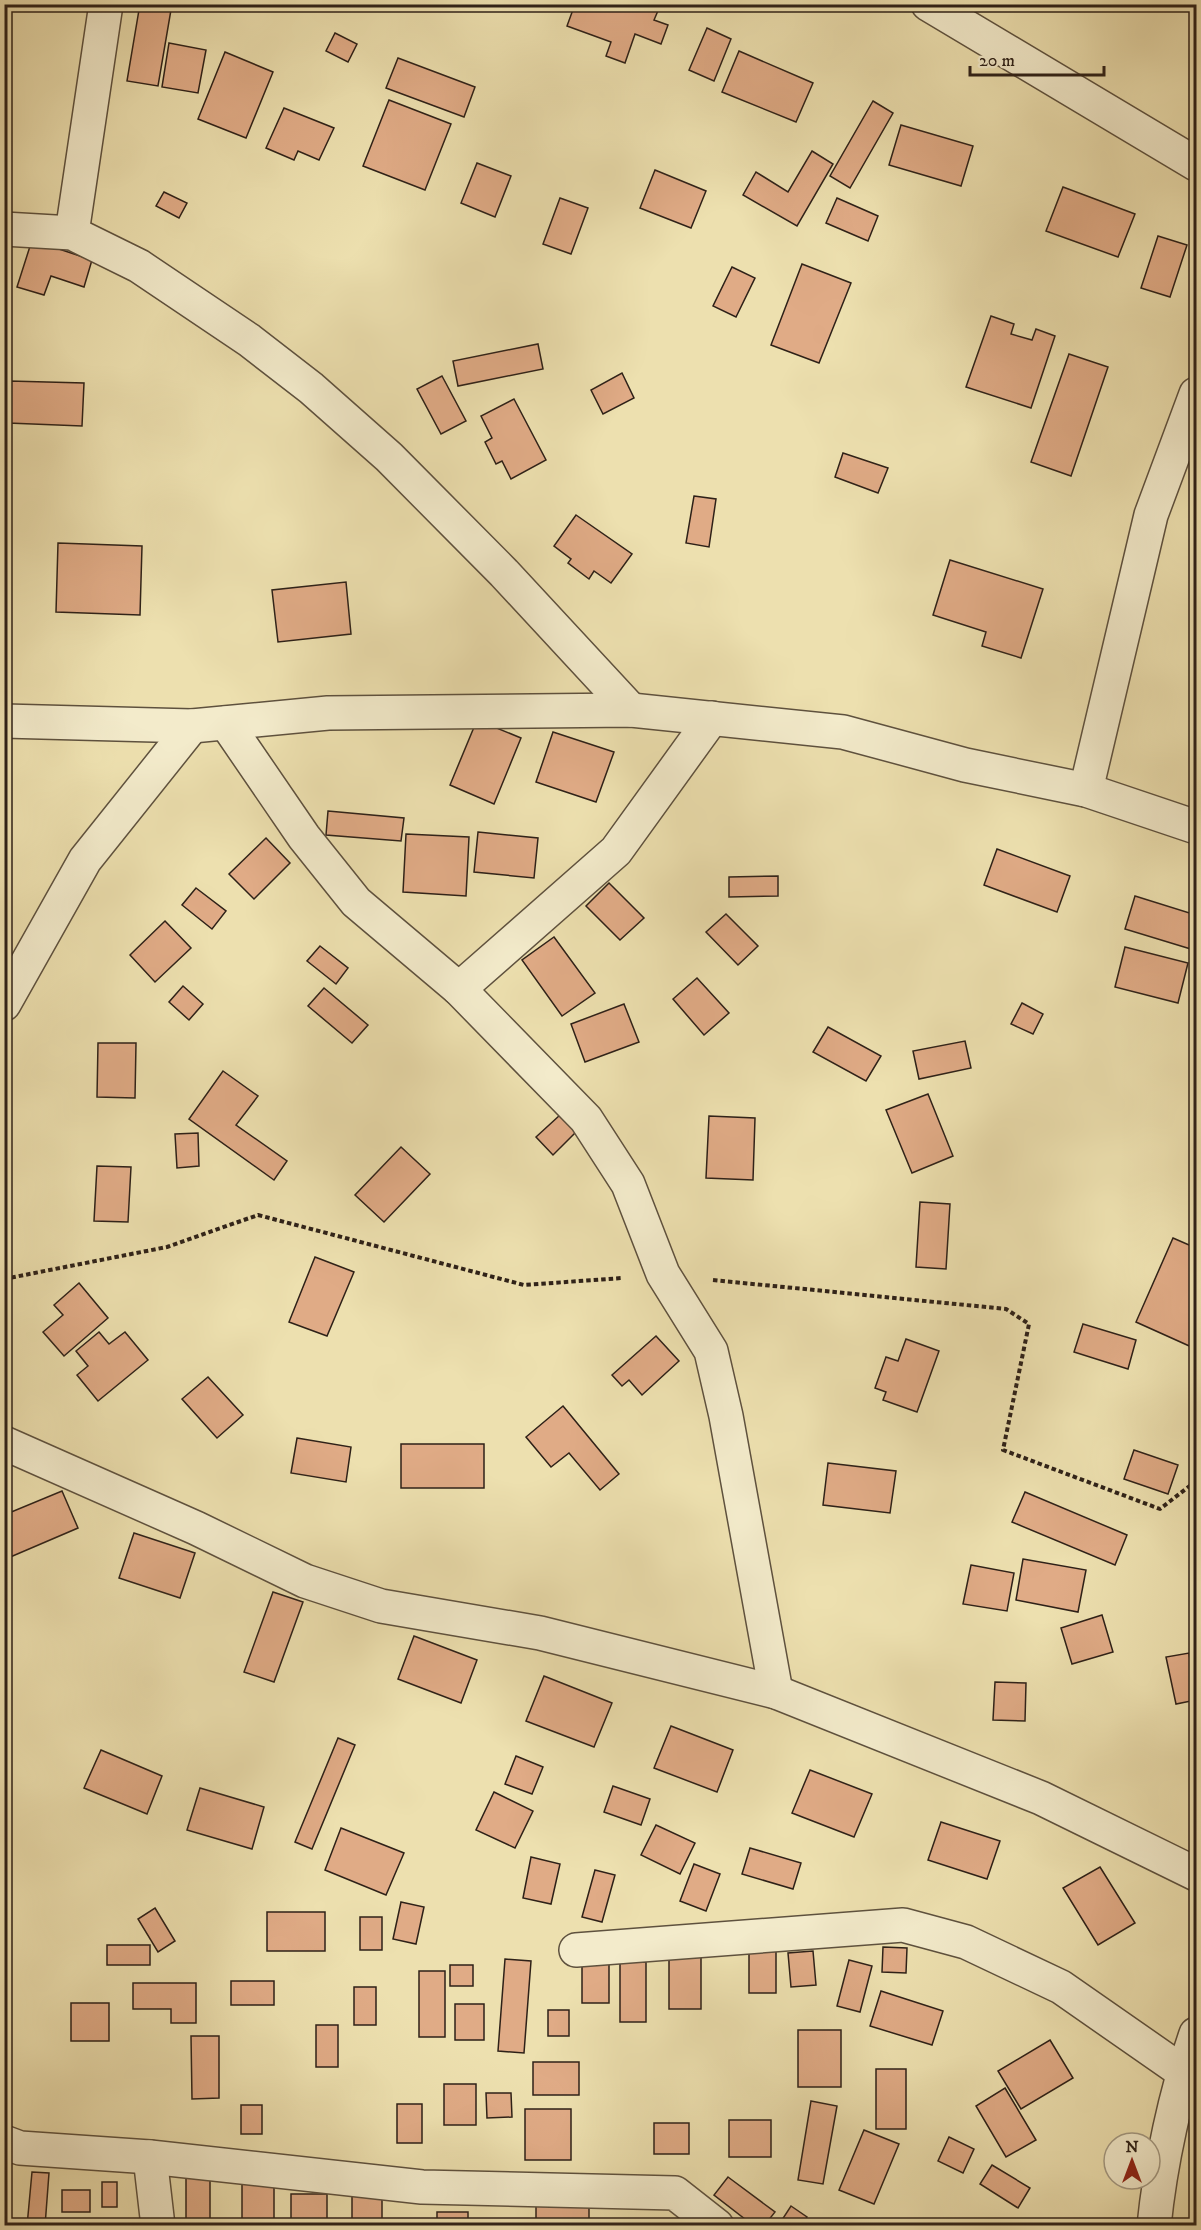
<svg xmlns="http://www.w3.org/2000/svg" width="1201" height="2230" font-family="'IM FELL DW Pica',serif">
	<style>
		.building { fill: #e0ab86; stroke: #2e2118; stroke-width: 1.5 }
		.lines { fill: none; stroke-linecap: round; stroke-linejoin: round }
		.street-casing { stroke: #5e513e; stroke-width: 36 }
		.path { stroke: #2e2118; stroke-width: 4; stroke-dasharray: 4.5 3; stroke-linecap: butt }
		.street { stroke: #f3ebcb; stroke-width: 33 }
	</style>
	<rect width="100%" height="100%" fill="#ede0af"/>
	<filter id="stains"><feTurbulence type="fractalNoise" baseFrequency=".00333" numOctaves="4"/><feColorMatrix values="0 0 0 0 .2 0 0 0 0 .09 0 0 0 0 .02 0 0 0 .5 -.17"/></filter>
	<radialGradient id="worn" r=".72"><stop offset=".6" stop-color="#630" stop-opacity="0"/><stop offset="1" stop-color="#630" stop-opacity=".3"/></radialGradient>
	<!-- building -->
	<g class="building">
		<path d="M140 4H172L158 86 127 81Z"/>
		<path d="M575 4H604L622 11 625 4H657L660 6 654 20 668 25 661 44 635 34 625 63 606 56 611 42 567 26Z"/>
		<path d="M707 28 731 39 714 81 689 70Z"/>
		<path d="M335 33 357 44 348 62 326 51Z"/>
		<path d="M169 43 206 50 198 93 162 87Z"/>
		<path d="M739 51 813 83 796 122 722 92Z"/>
		<path d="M225 52 273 72 246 138 198 119Z"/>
		<path d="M398 58 475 87 464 117 386 88Z"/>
		<path d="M389 100 451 124 425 190 363 166Z"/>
		<path d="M873 101 893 113 850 188 830 176Z"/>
		<path d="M284 108 334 128 319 160 298 151 294 160 266 148Z"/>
		<path d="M901 125 973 146 961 186 889 165Z"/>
		<path d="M812 151 833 164 797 226 743 195 756 172 788 192Z"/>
		<path d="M477 163 511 176 495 217 461 203Z"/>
		<path d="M655 170 706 191 691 228 640 208Z"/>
		<path d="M1063 187 1135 214 1118 257 1046 231Z"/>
		<path d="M164 192 187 203 179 218 156 206Z"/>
		<path d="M560 198 588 208 571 254 543 244Z"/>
		<path d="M837 198 878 216 868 241 826 223Z"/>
		<path d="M1158 236 1187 245 1170 297 1141 288Z"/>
		<path d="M32 240 92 260 84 287 51 276 44 295 17 287Z"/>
		<path d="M802 264 851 283 819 363 771 345Z"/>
		<path d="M732 267 755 278 736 317 713 306Z"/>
		<path d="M991 316 1014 324 1011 334 1032 340 1036 329 1055 336 1031 408 966 387Z"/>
		<path d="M538 344 543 369 458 386 453 361Z"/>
		<path d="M1069 354 1108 367 1071 476 1031 462Z"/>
		<path d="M622 373 634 398 603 414 591 390Z"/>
		<path d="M442 376 466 421 441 434 417 389Z"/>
		<path d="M9 381 84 383 82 426 8 423Z"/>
		<path d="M514 399 546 460 511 479 502 461 496 464 485 442 492 438 481 416Z"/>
		<path d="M843 453 888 468 878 493 835 477Z"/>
		<path d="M694 496 716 499 709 547 686 543Z"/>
		<path d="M576 515 632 554 611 583 594 571 589 579 568 563 571 559 554 546Z"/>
		<path d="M58 543 142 546 140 615 56 612Z"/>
		<path d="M950 560 1043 589 1021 658 982 646 986 632 933 615Z"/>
		<path d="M346 582 351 634 278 642 272 590Z"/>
		<path d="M477 720 521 738 494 804 450 785Z"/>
		<path d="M553 732 614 752 596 802 536 782Z"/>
		<path d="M328 811 404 818 401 841 326 835Z"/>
		<path d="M478 832 538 838 534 878 474 872Z"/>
		<path d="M406 834 469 837 466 896 403 892Z"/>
		<path d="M266 838 290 863 254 899 229 874Z"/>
		<path d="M997 849 1070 876 1057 912 984 885Z"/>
		<path d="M778 876V896L729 897V877Z"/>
		<path d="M609 883 644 918 620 940 586 906Z"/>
		<path d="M196 888 226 911 212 929 182 905Z"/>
		<path d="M1135 896 1196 915V942L1194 950 1125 929Z"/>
		<path d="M726 914 758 946 738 965 706 932Z"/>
		<path d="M165 921 191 948 155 982 130 955Z"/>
		<path d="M554 937 595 993 562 1016 522 960Z"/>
		<path d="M320 946 348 968 336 984 307 961Z"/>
		<path d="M1125 947 1188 963 1178 1003 1115 987Z"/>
		<path d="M697 978 729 1013 704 1035 673 999Z"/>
		<path d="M183 986 203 1004 189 1020 169 1002Z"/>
		<path d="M324 988 368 1025 352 1043 308 1006Z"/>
		<path d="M1022 1003 1043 1014 1033 1034 1011 1024Z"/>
		<path d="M624 1004 639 1042 585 1062 571 1024Z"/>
		<path d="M828 1027 881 1056 866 1081 813 1052Z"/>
		<path d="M965 1041 971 1068 919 1079 913 1051Z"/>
		<path d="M98 1043H136L135 1098 97 1097Z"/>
		<path d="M223 1071 258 1096 236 1125 287 1161 274 1180 189 1119Z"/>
		<path d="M928 1094 953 1156 912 1173 886 1110Z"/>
		<path d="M560 1115 576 1132 553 1155 536 1137Z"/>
		<path d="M709 1116 755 1118 753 1180 706 1178Z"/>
		<path d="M198 1133 199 1166 177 1168 175 1134Z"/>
		<path d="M401 1147 430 1174 384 1222 355 1195Z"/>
		<path d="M97 1166 131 1167 128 1222 94 1221Z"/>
		<path d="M920 1202 950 1204 946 1269 916 1267Z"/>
		<path d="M1173 1238 1196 1248V1349L1136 1322Z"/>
		<path d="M315 1257 354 1272 327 1336 289 1322Z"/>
		<path d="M79 1283 108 1318 64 1356 43 1332 63 1315 54 1305Z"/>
		<path d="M1083 1324 1136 1340 1128 1369 1074 1352Z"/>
		<path d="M99 1332 109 1344 125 1332 148 1360 98 1401 77 1375 88 1366 76 1351Z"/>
		<path d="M656 1336 679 1361 642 1395 629 1380 622 1386 612 1375Z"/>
		<path d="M906 1339 939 1351 917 1412 883 1400 886 1392 875 1388 886 1357 898 1361Z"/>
		<path d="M208 1377 243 1415 217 1438 182 1399Z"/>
		<path d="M563 1406 619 1474 600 1490 569 1453 551 1467 526 1437Z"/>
		<path d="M297 1438 351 1447 346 1482 291 1473Z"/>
		<rect x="401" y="1444" width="83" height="44"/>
		<path d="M1134 1450 1178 1465 1168 1494 1124 1479Z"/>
		<path d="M828 1463 896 1471 890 1513 823 1505Z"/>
		<path d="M62 1491 78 1528 8 1558 4 1550V1515Z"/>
		<path d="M1025 1492 1127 1535 1115 1565 1012 1522Z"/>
		<path d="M134 1533 195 1553 180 1598 119 1578Z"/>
		<path d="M1023 1559 1086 1570 1078 1612 1016 1600Z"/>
		<path d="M971 1565 1014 1573 1007 1611 963 1604Z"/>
		<path d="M273 1592 303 1602 274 1682 244 1672Z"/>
		<path d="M1102 1615 1113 1652 1072 1664 1061 1628Z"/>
		<path d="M414 1636 477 1660 461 1703 398 1679Z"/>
		<path d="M1189 1653 1196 1700 1176 1704 1166 1657Z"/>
		<path d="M544 1676 612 1703 594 1747 526 1721Z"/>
		<path d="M995 1682 1026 1683 1025 1721 993 1720Z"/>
		<path d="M671 1726 733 1750 717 1792 654 1768Z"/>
		<path d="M338 1738 355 1745 312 1849 295 1842Z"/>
		<path d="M101 1750 162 1776 147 1814 84 1788Z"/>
		<path d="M516 1756 543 1767 532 1794 505 1784Z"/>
		<path d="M810 1770 872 1794 854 1837 792 1813Z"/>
		<path d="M613 1786 650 1799 641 1825 604 1812Z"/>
		<path d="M200 1788 264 1807 252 1849 187 1830Z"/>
		<path d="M494 1792 533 1811 515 1848 476 1830Z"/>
		<path d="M941 1822 1000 1841 987 1879 928 1860Z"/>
		<path d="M656 1825 695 1843 680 1874 641 1855Z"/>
		<path d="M341 1828 404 1853 386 1895 325 1870Z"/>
		<path d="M750 1848 801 1863 793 1889 742 1874Z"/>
		<path d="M531 1857 560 1864 551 1904 523 1898Z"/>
		<path d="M694 1864 720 1874 706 1911 680 1901Z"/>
		<path d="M1100 1867 1135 1923 1098 1945 1063 1888Z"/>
		<path d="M595 1870 615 1875 602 1922 582 1917Z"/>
		<path d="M401 1902 424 1907 416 1944 393 1939Z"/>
		<path d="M155 1908 175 1941 158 1952 138 1919Z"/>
		<rect x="267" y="1912" width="58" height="39"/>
		<rect x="360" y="1917" width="22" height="33"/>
		<rect x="107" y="1945" width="43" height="20"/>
		<path d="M883 1947 907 1948 906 1973 882 1972Z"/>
		<rect x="749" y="1951" width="27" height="42"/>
		<path d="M813 1951 816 1985 791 1987 788 1953Z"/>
		<rect x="669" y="1955" width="32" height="54"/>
		<path d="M505 1959 531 1961 524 2053 498 2051Z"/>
		<rect x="582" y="1960" width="27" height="43"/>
		<path d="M849 1960 872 1966 860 2012 837 2006Z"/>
		<rect x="620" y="1962" width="26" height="60"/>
		<rect x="450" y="1965" width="23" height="21"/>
		<rect x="419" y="1971" width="26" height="66"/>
		<rect x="231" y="1981" width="43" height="24"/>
		<path d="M133 1983H196V2023H171V2009H133Z"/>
		<rect x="354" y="1987" width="22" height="38"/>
		<path d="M881 1991 943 2011 932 2045 870 2026Z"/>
		<rect x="71" y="2003" width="38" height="38"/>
		<rect x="455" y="2004" width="29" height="36"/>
		<rect x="548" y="2010" width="21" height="26"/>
		<rect x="316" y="2025" width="22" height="42"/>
		<rect x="798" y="2030" width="43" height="57"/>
		<path d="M191 2036H219V2098L192 2099Z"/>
		<path d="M1050 2040 1073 2078 1021 2109 998 2071Z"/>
		<rect x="533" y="2062" width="46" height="33"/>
		<rect x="876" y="2069" width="30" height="60"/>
		<rect x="444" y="2084" width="32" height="41"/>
		<path d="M1005 2088 1036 2140 1006 2157 976 2106Z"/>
		<path d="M486 2093H511L512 2117 487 2118Z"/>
		<path d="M811 2101 837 2106 823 2184 798 2180Z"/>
		<rect x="397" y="2104" width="25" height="39"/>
		<rect x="241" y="2105" width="21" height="29"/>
		<rect x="525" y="2109" width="46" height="51"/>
		<rect x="729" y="2120" width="42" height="37"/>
		<rect x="654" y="2123" width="35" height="31"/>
		<path d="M864 2130 899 2144 874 2204 839 2190Z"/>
		<path d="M949 2137 974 2149 963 2173 938 2161Z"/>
		<path d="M992 2165 1030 2188 1018 2208 980 2184Z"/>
		<path d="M32 2172 49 2173 45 2226H27Z"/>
		<path d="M728 2177 775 2212 764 2226H754L714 2195Z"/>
		<rect x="186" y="2178" width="24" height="48"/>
		<rect x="102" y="2182" width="15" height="25"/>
		<rect x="242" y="2183" width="32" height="43"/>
		<rect x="62" y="2190" width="28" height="22"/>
		<rect x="352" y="2192" width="30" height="34"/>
		<rect x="291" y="2194" width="36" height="32"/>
		<rect x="536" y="2204" width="53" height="22"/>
		<path d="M791 2206 807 2217 802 2226H778Z"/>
		<rect x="437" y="2212" width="31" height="14"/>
	</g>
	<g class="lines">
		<!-- street casing -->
		<g class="street-casing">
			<g id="street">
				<path d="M928 4 1196 164"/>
				<path d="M4 229 72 233 139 266 249 340 311 388 389 457 504 573 631 710"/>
				<path d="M72 233 106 4"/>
				<path d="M712 718 616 851 459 989 586 1119 628 1184 663 1274 711 1351 726 1416 776 1692"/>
				<path d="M4 721 192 726 328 713 631 710 843 732 965 765 1086 790 1196 827"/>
				<path d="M226 723 304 837 356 902 459 989"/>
				<path d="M1086 790 1151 515 1196 394"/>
				<path d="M4 1004 85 860 192 726"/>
				<path d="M4 1443 196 1528 305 1581 381 1606 540 1633 776 1692 1041 1798 1196 1874"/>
				<path d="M576 1950 903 1925 966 1942 1061 1987 1183 2072"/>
				<path d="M4 2142 20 2148 150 2157 422 2187 675 2193 717 2226"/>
				<path d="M150 2157 158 2226"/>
				<path d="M1154 2226C1160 2165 1176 2091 1196 2034"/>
			</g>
		</g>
		<!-- path -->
		<g class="path">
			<path d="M4 1279 167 1247 258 1215 524 1285 622 1278"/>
			<path d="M713 1280 1006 1309 1029 1324 1003 1450 1160 1509 1196 1481"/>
		</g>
		<!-- street -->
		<use href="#street" class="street"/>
	</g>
	<!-- margin -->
	<rect width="1201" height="2230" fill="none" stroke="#ede0af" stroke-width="24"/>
	<rect x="6" y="6" width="1189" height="2218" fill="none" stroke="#2e2118" stroke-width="3"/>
	<rect x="12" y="12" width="1177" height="2206" fill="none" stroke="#2e2118" stroke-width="1.5"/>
	<!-- north arrow -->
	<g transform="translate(1132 2161)"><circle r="28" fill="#f3ebcb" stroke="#a49a83" stroke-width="1.5"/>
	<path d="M0-4.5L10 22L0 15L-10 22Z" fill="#8f2418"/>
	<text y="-9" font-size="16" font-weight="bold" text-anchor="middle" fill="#2e2118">N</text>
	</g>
	<!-- scale -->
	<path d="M970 66v9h134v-9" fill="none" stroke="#2e2118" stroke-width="3"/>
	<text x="979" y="66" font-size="18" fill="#2e2118" stroke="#f3ebcb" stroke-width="4.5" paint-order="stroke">20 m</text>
	<rect width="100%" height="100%" filter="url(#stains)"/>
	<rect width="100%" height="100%" fill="url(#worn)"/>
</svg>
